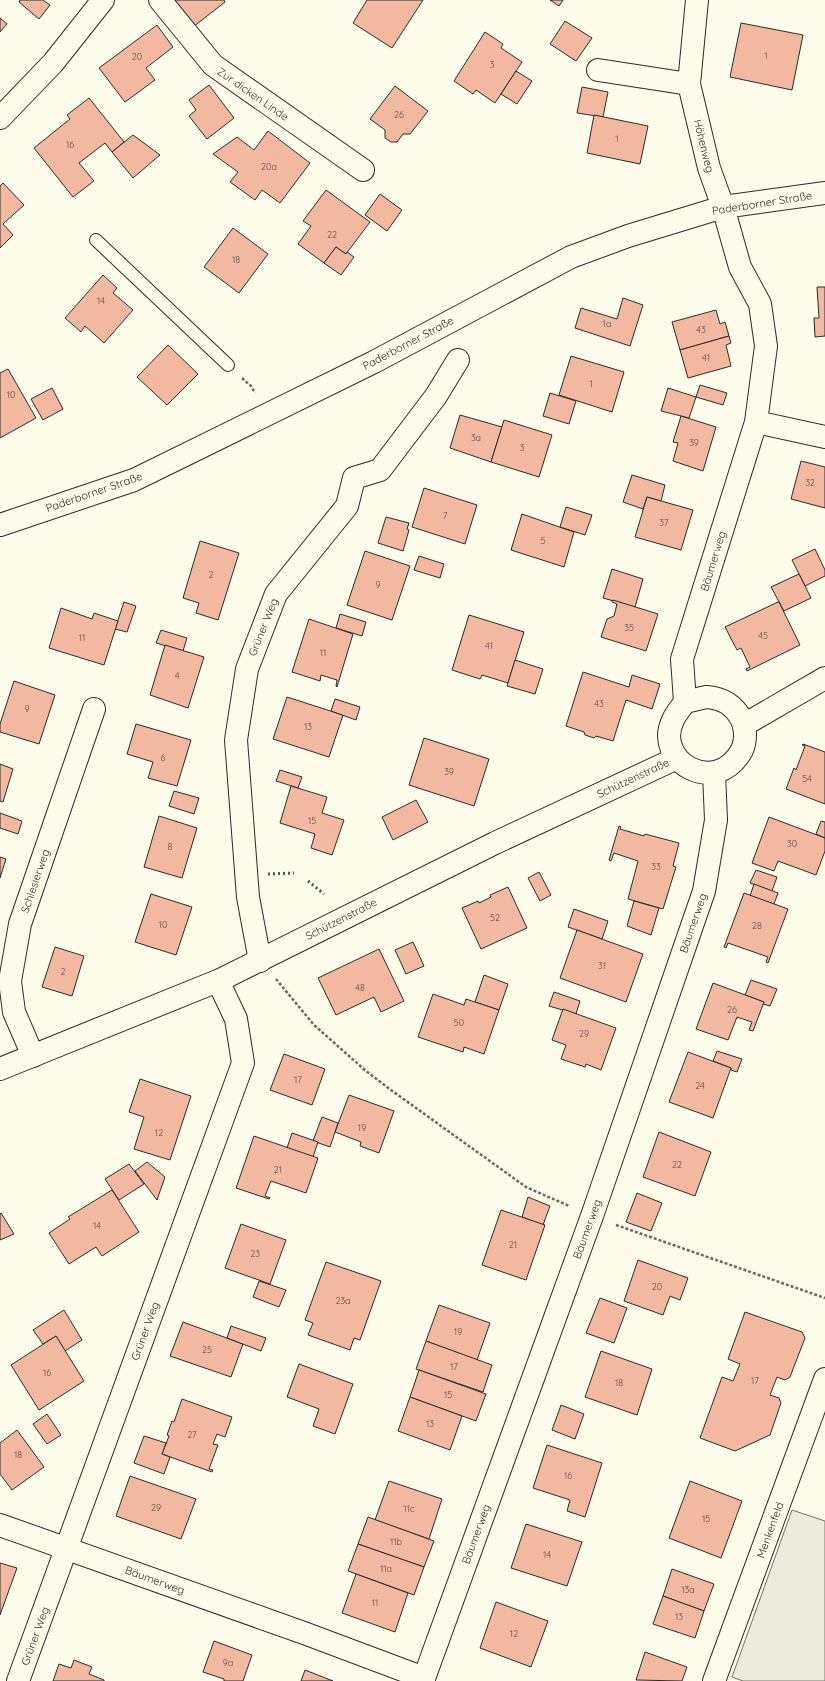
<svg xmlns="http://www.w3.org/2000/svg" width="825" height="1681" font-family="Quicksand,sans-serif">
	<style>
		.green { fill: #ecebdb; stroke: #74746e }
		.building { fill: #f2b8a0; stroke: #2b2b2b }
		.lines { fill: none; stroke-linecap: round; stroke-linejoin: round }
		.lane-casing { stroke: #2b2b2b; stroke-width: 14 }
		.street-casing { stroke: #2b2b2b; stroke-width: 24 }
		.secondary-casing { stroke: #2b2b2b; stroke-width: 24 }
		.path { stroke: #6a6964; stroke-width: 2.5; stroke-dasharray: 3 2; stroke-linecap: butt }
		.lane { stroke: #fdfbea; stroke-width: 12 }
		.street { stroke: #fdfbea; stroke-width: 22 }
		.secondary { stroke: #fdfbea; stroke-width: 22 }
		.hedge { stroke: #34623c; stroke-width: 3; stroke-dasharray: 2 3; stroke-linecap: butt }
		.labels { text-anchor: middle; stroke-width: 3; stroke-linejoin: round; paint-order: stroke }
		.number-label { font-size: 9px; fill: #5d4e48 }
		.street-label { font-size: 11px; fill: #2b2b2b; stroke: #fdfbea }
	</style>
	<rect width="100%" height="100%" fill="#fdfbea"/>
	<!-- green -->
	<path class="green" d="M792 1510 825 1521V1681H743L732 1677Z"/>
	<!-- building -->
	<g class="building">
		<path d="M20 0H43L50 5 39 19 19 2Z"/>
		<path d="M172 0H224L225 2 193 27Z"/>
		<path d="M367 0H423L392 48 353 23Z"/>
		<path d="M550 0H563L559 6Z"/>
		<path d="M0 18 7 24 0 32Z"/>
		<path d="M565 21 592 38 576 61 550 44Z"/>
		<path d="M741 23 803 35 792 90 730 77Z"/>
		<path d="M157 25 173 47 146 68 155 80 125 102 99 68Z"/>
		<path d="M485 32 503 44 501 48 522 62 495 103 476 90 473 94 454 81Z"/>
		<path d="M516 71 532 81 517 104 501 94Z"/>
		<path d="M209 85 234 118 207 139 189 116 196 110 189 100Z"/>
		<path d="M395 86 428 111 410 134H403L397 142H391L385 138V130L370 119Z"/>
		<path d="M582 87 608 92 603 117 577 113Z"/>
		<path d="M89 98 124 142 112 152 105 143 79 163 94 181 73 197 34 148 70 119 67 115Z"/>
		<path d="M594 115 648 126 640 164 587 153Z"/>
		<path d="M268 131 310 163 280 203 262 190 255 200 230 182 238 172 213 154 237 137 254 150Z"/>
		<path d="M133 135 160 155 133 178 112 152Z"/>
		<path d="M3 183 24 205 3 224 13 235 0 248V186Z"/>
		<path d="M326 190 370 222 346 254 336 247 324 263 298 244 311 226 303 221Z"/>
		<path d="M380 194 402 210 387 231 365 215Z"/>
		<path d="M233 228 268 254 239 293 204 267Z"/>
		<path d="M336 247 346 254 347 252 354 257 341 275 324 263Z"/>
		<path d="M103 275 117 288 113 293 133 310 104 343 85 326 81 332 65 318Z"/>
		<path d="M817 287H825V336L815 337 814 318H819Z"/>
		<path d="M623 298 643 305 630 346 575 328 581 308 617 319Z"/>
		<path d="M716 310 720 324 725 322 729 336 680 350 672 322Z"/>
		<path d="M729 336 731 343 726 345 731 366 688 378 680 350Z"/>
		<path d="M168 345 198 374 167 405 137 377Z"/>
		<path d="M571 356 624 372 612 412 559 395Z"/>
		<path d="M8 369 36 418 0 438V373Z"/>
		<path d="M700 385 727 393 723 405 696 397Z"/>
		<path d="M52 388 63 409 43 420 31 399Z"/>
		<path d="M668 388 696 397 689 418 661 411Z"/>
		<path d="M550 393 576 401 569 424 543 416Z"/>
		<path d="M460 415 502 427 491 462 450 448Z"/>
		<path d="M681 416 716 427 703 471 673 461 678 443 673 442Z"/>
		<path d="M504 420 552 435 539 477 491 462Z"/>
		<path d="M801 461 825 467V508L791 499Z"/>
		<path d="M632 475 665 485 661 501 647 497 643 509 623 502Z"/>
		<path d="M424 488 477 505 465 544 412 527Z"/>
		<path d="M647 497 693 510 681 550 635 537Z"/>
		<path d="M566 507 592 515 585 535 560 527Z"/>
		<path d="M522 514 574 532 564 567 511 550Z"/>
		<path d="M386 517 409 523 407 529 409 530 403 551 378 543Z"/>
		<path d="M200 541 239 553 218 620 196 613 199 603 183 598Z"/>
		<path d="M815 549 825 570V576L805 586 792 560Z"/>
		<path d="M365 551 410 566 392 620 347 605Z"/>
		<path d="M419 556 444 564 440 578 414 570Z"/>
		<path d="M612 569 643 579 635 607 603 598Z"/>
		<path d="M799 574 811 598 784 611 771 587Z"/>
		<path d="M613 600 658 614 646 651 601 637 607 619 614 616 617 604 612 602Z"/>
		<path d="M124 602 136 606 127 632 115 629Z"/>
		<path d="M778 602H779L800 645 747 671 746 669 750 667 741 648 737 650 725 627Z"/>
		<path d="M61 608 92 619 94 613 118 621 104 665 49 648Z"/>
		<path d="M340 614 366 622 362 636 336 628Z"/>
		<path d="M469 615 524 632 508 683 482 675 480 679 452 670Z"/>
		<path d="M309 619 353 634 337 687 336 686 337 680 321 675 320 681 292 672Z"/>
		<path d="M161 630 187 638 183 651 156 643Z"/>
		<path d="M165 645 204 657 188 708 150 695Z"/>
		<path d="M515 660 543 669 535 694 507 686Z"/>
		<path d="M583 672 629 687 632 675 660 684 652 709 626 700 613 741 596 736 594 738 585 735 584 732 566 726Z"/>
		<path d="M14 681 55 695 39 744 0 732V724Z"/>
		<path d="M287 697 343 715 329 757 273 739Z"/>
		<path d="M335 699 360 707 356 720 331 711Z"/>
		<path d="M136 724 191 740 177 786 148 778 153 762 127 754Z"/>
		<path d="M424 738 489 759 474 806 409 785Z"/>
		<path d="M803 744 825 752V804L786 789 794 768 796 770 805 746 802 745Z"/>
		<path d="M0 764 13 769 3 802 0 801Z"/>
		<path d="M280 770 302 777 298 788 276 781Z"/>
		<path d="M291 786 327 797 322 813 344 820 332 855 311 848 315 834 280 823Z"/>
		<path d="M174 791 199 798 194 814 169 806Z"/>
		<path d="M416 800 428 822 393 840 382 817Z"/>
		<path d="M0 813 22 821 18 834 0 828Z"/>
		<path d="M159 816 197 828 182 878 144 867Z"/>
		<path d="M769 817 825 838V851L816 875 778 861 774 871 752 863Z"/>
		<path d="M821 821 825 822V838L816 834Z"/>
		<path d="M619 826 621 827 620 829 644 836 645 834 679 843 673 866 676 867 663 909 628 899 638 861 614 853 611 861 609 860Z"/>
		<path d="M0 857 6 859 0 878Z"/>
		<path d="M756 870 777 877 772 891 750 883Z"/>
		<path d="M539 872 551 895 540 901 528 878Z"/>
		<path d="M754 884 778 893 774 904 750 896Z"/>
		<path d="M508 887 527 928 481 949 462 908 478 901 479 903 491 897 490 895Z"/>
		<path d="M744 893 788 909 768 963 766 962 768 957 728 943 726 948 724 947Z"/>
		<path d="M151 894 192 907 176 955 135 942Z"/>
		<path d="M634 901 659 908 651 935 627 926Z"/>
		<path d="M574 909 608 921 602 939 568 927Z"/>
		<path d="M577 930 643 954 626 1002 560 978Z"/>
		<path d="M413 942 424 966 406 974 395 950Z"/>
		<path d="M55 947 84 956 72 996 42 987Z"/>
		<path d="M379 949 404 1001 381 1012 374 997 336 1015 318 978Z"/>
		<path d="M484 975 508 984 499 1010 475 1002Z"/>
		<path d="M751 980 777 989 770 1006 763 1004 764 1002 745 995Z"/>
		<path d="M713 983 764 1002 753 1031 749 1030 752 1022 737 1017 728 1040 696 1029Z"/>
		<path d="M554 992 580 1001 576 1014 549 1006Z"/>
		<path d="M433 994 464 1005 466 999 499 1010 484 1054 464 1047 463 1052 418 1037Z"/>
		<path d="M563 1009 616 1028 601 1070 586 1064 585 1067 561 1059 566 1045 552 1040Z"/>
		<path d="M717 1051 742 1059 737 1072 731 1070V1068L713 1061Z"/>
		<path d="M688 1052 731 1068 713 1118 669 1102Z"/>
		<path d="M284 1054 325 1069 312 1105 270 1090Z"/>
		<path d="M140 1079 191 1096 170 1160 134 1149 144 1117 129 1112Z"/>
		<path d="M349 1095 394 1111 379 1153 360 1146 361 1142 335 1132Z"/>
		<path d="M322 1117 338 1123 330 1147 313 1141Z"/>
		<path d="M659 1132 711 1152 695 1196 643 1177Z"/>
		<path d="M292 1133 318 1142 313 1157 287 1148Z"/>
		<path d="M254 1136 318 1158 306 1193 271 1181 265 1196 270 1198 269 1199 236 1188Z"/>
		<path d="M147 1162 165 1177 157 1200 135 1171Z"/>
		<path d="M129 1164 144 1184 119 1200 105 1179Z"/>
		<path d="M112 1190 139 1232 102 1256 96 1247 69 1264 49 1233 70 1219 68 1217Z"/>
		<path d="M637 1193 662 1203 651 1231 626 1222Z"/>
		<path d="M528 1197 550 1206 543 1225 522 1217Z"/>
		<path d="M501 1210 545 1225 526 1280 482 1265Z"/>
		<path d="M1 1213 14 1234 0 1240V1214Z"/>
		<path d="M241 1224 286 1240 270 1284 225 1268Z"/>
		<path d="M638 1260 688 1278 680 1300 670 1296 663 1315 624 1301Z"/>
		<path d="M326 1262 381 1281 360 1340 354 1338 350 1350 308 1335 313 1323 305 1320Z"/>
		<path d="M259 1281 286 1290 279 1307 253 1297Z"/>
		<path d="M600 1298 627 1308 614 1343 586 1333Z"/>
		<path d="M439 1305 490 1323 477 1360 426 1341Z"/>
		<path d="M64 1310 82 1340 65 1351 56 1336 43 1344 33 1330Z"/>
		<path d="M745 1312 802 1332 805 1338 790 1377 785 1380 777 1377 770 1395 779 1398 781 1403 770 1435 735 1451 700 1438 722 1377 733 1381 740 1364 728 1359Z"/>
		<path d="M183 1322 243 1344 231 1377 170 1356Z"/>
		<path d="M231 1326 266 1338 261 1351 227 1338Z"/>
		<path d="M56 1336 84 1381 39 1410 11 1365Z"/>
		<path d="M426 1341 492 1365 483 1392 416 1369Z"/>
		<path d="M601 1351 652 1369 637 1415 585 1397Z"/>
		<path d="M299 1364 353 1384 335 1434 313 1426 319 1409 287 1397Z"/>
		<path d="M419 1370 486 1394 476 1421 410 1397Z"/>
		<path d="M410 1397 462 1416 450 1450 398 1431Z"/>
		<path d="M182 1399 232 1417 225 1437 217 1434 213 1444 218 1445 209 1469 213 1470 212 1472 162 1454 169 1436 167 1435 172 1421 174 1422Z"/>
		<path d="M561 1405 584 1414 575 1439 552 1430Z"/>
		<path d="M47 1414 61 1435 47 1444 33 1424Z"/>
		<path d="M17 1430 44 1467 12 1490 0 1474V1443Z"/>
		<path d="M144 1436 166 1443 162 1454 170 1457 164 1474 134 1463Z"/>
		<path d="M547 1445 602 1463 585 1517 567 1511 570 1500 533 1488Z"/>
		<path d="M130 1476 196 1499 181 1539 116 1516Z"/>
		<path d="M389 1481 442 1499 429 1539 375 1520Z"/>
		<path d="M690 1481 742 1501 721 1558 669 1538Z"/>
		<path d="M368 1517 434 1541 424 1567 358 1544Z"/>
		<path d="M526 1524 582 1542 567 1586 511 1568Z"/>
		<path d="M358 1544 424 1567 414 1595 348 1571Z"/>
		<path d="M0 1563 17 1568 0 1615Z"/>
		<path d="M672 1569 714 1584 704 1611 663 1596Z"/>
		<path d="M356 1574 408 1593 395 1632 342 1613Z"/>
		<path d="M663 1596 704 1611 695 1638 653 1624Z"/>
		<path d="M496 1602 548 1621 531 1667 480 1648Z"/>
		<path d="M214 1641 252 1655 243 1681H224V1679L203 1672Z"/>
		<path d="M645 1652 687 1667 682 1681 636 1680Z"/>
		<path d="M74 1660 92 1667 89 1674 104 1680V1681H53L59 1664 71 1668Z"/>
		<path d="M305 1670 333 1681H301Z"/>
	</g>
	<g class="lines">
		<!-- lane casing -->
		<g class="lane-casing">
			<path id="lane" d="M96 240 228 365"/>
		</g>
		<!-- street casing -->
		<g class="street-casing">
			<g id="street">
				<path d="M160 0 213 65 363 170"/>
				<path d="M598 70 689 84"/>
				<path d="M0 118 53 63 103 0"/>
				<path d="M756 422 825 437"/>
				<path d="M706 697C723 698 734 705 742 720 746 729 746 741 742 750 716 798 653 761 673 720 676 713 681 708 685 702Z"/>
				<path d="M685 702 682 659 756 422 766 346 760 304 740 267 723 207 709 168 689 84 697 0"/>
				<path d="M744 725 825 678"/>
				<path d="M260 961 248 897 236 740 247 669 276 594 347 506 354 478 380 470 436 396 458 360"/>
				<path d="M33 1056 14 1012 10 981 20 924 94 709"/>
				<path d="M0 1069 220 980 495 843 677 758"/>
				<path d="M0 1525 304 1633 424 1678"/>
				<path d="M18 1681 243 1063 236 1019 218 981"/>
				<path d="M423 1681 592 1216 704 891 716 820 714 773"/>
				<path d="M714 1681 825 1379"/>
			</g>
		</g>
		<!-- secondary casing -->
		<g class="secondary-casing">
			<path id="secondary" d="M0 525 134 480 374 362 571 257 628 236 723 207 825 193"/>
		</g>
		<!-- path -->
		<g class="path">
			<path d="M242 378 251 386 255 393"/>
			<path d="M276 979 314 1025 366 1071 391 1090 526 1187 569 1206"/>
			<path d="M616 1225 825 1298"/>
		</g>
		<!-- lane -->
		<use href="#lane" class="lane"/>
		<!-- street -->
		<use href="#street" class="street"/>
		<!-- secondary -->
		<use href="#secondary" class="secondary"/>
		<!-- hedge -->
		<g class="hedge">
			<path d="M268 874 294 873"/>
			<path d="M308 881 324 894"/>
		</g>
	</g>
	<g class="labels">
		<!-- number labels -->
		<g class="number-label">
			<text x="766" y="59">1</text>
			<text x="137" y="60">20</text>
			<text x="492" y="68">3</text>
			<text x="399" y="118">26</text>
			<text x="617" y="142">1</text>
			<text x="70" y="148">16</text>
			<text x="269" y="170">20a</text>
			<text x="332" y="238">22</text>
			<text x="236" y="263">18</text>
			<text x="101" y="304">14</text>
			<text x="607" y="327">1a</text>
			<text x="701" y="333">43</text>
			<text x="706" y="361">41</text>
			<text x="591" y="387">1</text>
			<text x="11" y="398">10</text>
			<text x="476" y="441">3a</text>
			<text x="694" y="446">39</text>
			<text x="522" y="451">3</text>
			<text x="810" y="486">32</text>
			<text x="445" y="519">7</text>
			<text x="664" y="526">37</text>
			<text x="543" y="544">5</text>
			<text x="211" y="578">2</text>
			<text x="378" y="588">9</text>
			<text x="629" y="631">35</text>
			<text x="763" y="639">45</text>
			<text x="82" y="641">11</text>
			<text x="489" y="649">41</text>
			<text x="323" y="656">11</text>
			<text x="177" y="679">4</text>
			<text x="599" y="707">43</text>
			<text x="27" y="712">9</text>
			<text x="308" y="730">13</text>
			<text x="163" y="761">6</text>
			<text x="449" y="775">39</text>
			<text x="807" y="782">54</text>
			<text x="312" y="824">15</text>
			<text x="792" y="847">30</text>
			<text x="170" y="850">8</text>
			<text x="656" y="870">33</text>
			<text x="495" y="921">52</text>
			<text x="163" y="928">10</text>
			<text x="757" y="929">28</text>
			<text x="602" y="969">31</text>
			<text x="63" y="975">2</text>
			<text x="360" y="991">48</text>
			<text x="732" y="1013">26</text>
			<text x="459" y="1026">50</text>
			<text x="584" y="1037">29</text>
			<text x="298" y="1083">17</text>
			<text x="700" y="1089">24</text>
			<text x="362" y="1131">19</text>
			<text x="159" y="1136">12</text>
			<text x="677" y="1168">22</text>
			<text x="278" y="1173">21</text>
			<text x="97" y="1229">14</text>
			<text x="513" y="1248">21</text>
			<text x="255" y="1257">23</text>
			<text x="657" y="1290">20</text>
			<text x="343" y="1304">23a</text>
			<text x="458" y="1335">19</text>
			<text x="207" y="1353">25</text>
			<text x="454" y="1370">17</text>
			<text x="47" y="1376">16</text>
			<text x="755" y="1384">17</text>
			<text x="619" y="1386">18</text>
			<text x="448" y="1398">15</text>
			<text x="430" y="1427">13</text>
			<text x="192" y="1438">27</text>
			<text x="18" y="1458">18</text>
			<text x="568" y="1479">16</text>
			<text x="156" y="1511">29</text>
			<text x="409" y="1512">11c</text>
			<text x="706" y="1522">15</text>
			<text x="396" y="1545">11b</text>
			<text x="547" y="1558">14</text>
			<text x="386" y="1572">11a</text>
			<text x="688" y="1593">13a</text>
			<text x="375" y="1606">11</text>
			<text x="679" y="1620">13</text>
			<text x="514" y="1637">12</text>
			<text x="228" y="1666">9a</text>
		</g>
		<!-- street labels -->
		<g class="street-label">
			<text transform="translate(253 94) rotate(35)" y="4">Zur dicken Linde</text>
			<text transform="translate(704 146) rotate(76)" y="4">Höhenweg</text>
			<text transform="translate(762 203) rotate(-9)" y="4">Paderborner Straße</text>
			<text transform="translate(408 343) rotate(-28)" y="4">Paderborner Straße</text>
			<text transform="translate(94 492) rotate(-19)" y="4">Paderborner Straße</text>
			<text transform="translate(713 561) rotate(-73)" y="4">Bäumerweg</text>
			<text transform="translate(263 627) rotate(-68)" y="4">Grüner Weg</text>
			<text transform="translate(633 778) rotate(-25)" y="4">Schützenstraße</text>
			<text transform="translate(35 881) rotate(-71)" y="4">Schlesierweg</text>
			<text transform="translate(341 919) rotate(-27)" y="4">Schützenstraße</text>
			<text transform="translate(693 923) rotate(-71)" y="4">Bäumerweg</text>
			<text transform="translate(587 1229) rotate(-70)" y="4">Bäumerweg</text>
			<text transform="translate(145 1331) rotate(-70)" y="4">Grüner Weg</text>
			<text transform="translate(770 1530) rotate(-70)" y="4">Menkenfeld</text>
			<text transform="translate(476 1534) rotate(-70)" y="4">Bäumerweg</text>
			<text transform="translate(155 1580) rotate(20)" y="4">Bäumerweg</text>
			<text transform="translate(35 1636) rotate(-70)" y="4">Grüner Weg</text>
		</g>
	</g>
</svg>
